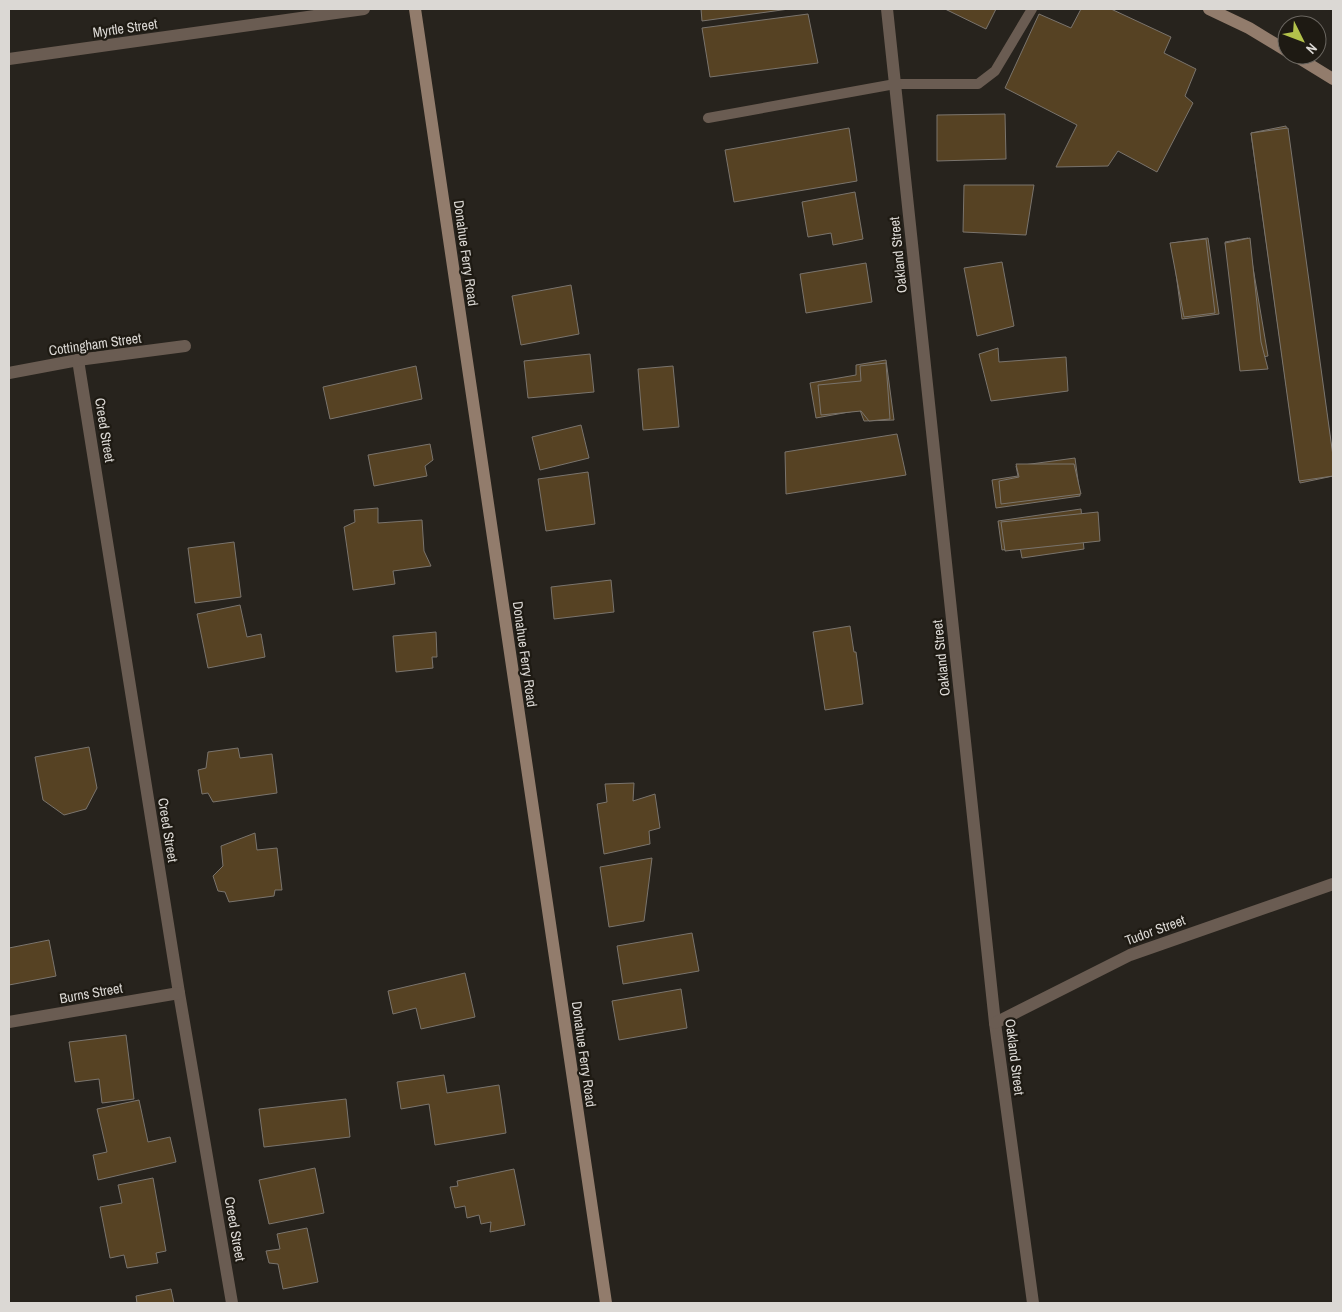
<svg xmlns="http://www.w3.org/2000/svg" width="1342" height="1312" font-family="'Archivo Narrow',sans-serif">
	<style>
		.building { fill: #564223; stroke: #7a746d }
		.lines { fill: none; stroke-linecap: round; stroke-linejoin: round }
		.lane { stroke: #6a5c52; stroke-width: 10 }
		.street { stroke: #6a5c52; stroke-width: 12 }
		.secondary { stroke: #927c6c; stroke-width: 12 }
		.labels { text-anchor: middle; stroke-width: 4.5; stroke-linejoin: round; paint-order: stroke }
		.street-label { font-size: 14px; fill: #dbd8d4; stroke: #1e1a13 }
	</style>
	<rect width="100%" height="100%" fill="#27231d"/>
	<!-- building -->
	<g class="building">
		<path d="M701 9H789L702 21Z"/>
		<path d="M945 9H996L986 29Z"/>
		<path d="M1081 9H1111L1171 37 1164 53 1196 69 1185 96 1193 103 1157 172 1118 151 1108 166 1056 167 1077 125 1005 88 1039 14 1071 28Z"/>
		<path d="M808 14 818 63 710 77 702 28Z"/>
		<path d="M1005 114 1006 159 937 161V115Z"/>
		<path d="M1286 126 1333 459V476L1300 483 1251 133Z"/>
		<path d="M849 128 857 181 734 202 725 150Z"/>
		<path d="M1288 128 1333 456V476L1299 481 1251 133Z"/>
		<path d="M964 185H1034L1026 235 963 232Z"/>
		<path d="M855 192 863 239 833 245 831 233 808 237 802 202Z"/>
		<path d="M1208 238 1219 314 1182 319 1172 243Z"/>
		<path d="M1248 238 1268 356 1245 360 1225 242Z"/>
		<path d="M1250 238 1261 342 1268 369 1240 371 1225 243Z"/>
		<path d="M1206 239 1215 313 1184 317 1170 243Z"/>
		<path d="M1002 262 1014 326 977 336 964 268Z"/>
		<path d="M866 263 872 302 806 313 800 274Z"/>
		<path d="M571 285 579 334 521 345 512 296Z"/>
		<path d="M998 348 999 362 1066 357 1068 391 991 401 979 354Z"/>
		<path d="M590 354 594 392 528 398 524 361Z"/>
		<path d="M886 360 894 420 864 421 860 410 816 418 810 383 856 375V365Z"/>
		<path d="M886 363 890 419 869 421 861 411 821 415 818 385 861 381 860 366Z"/>
		<path d="M416 366 422 399 330 419 323 387Z"/>
		<path d="M673 366 679 427 643 430 638 369Z"/>
		<path d="M581 425 589 458 540 470 532 437Z"/>
		<path d="M897 434 906 475 786 494 785 452Z"/>
		<path d="M430 444 433 460 425 466 427 476 374 486 368 455Z"/>
		<path d="M1075 458 1080 496 996 508 992 480 1018 476 1016 466Z"/>
		<path d="M1016 464H1074L1081 494 1001 504 999 481 1019 477Z"/>
		<path d="M588 472 595 524 546 531 538 479Z"/>
		<path d="M378 508V523L422 520 424 551 431 566 393 571 395 584 353 590 344 527 355 522 354 510Z"/>
		<path d="M1081 509 1082 519 1096 523 1098 538 1083 540 1084 549 1022 558 1020 547 1002 550 998 521Z"/>
		<path d="M1098 512 1100 541 1005 551 1001 522Z"/>
		<path d="M234 542 241 597 195 603 188 548Z"/>
		<path d="M611 580 614 612 554 619 551 587Z"/>
		<path d="M240 605 247 637 261 634 265 657 208 668 197 614Z"/>
		<path d="M850 626 854 652H856L863 704 825 710 813 632Z"/>
		<path d="M436 632 437 657H432L433 668 396 672 393 636Z"/>
		<path d="M89 747 97 788 86 809 64 815 43 800 35 757Z"/>
		<path d="M238 748 240 758 272 754 277 793 213 802 208 793 202 794 198 770 206 768 208 752Z"/>
		<path d="M634 783 633 801 655 794 660 828 649 831 650 844 604 854 597 804 607 802 605 784Z"/>
		<path d="M255 833 257 850 277 848 282 890H275L274 896 229 902 225 892 218 891 213 876 223 866 221 846Z"/>
		<path d="M652 858 644 921 609 927 600 867Z"/>
		<path d="M692 933 699 971 623 984 617 946Z"/>
		<path d="M49 940 56 976 9 985V948Z"/>
		<path d="M465 973 475 1017 421 1029 416 1008 393 1014 388 991Z"/>
		<path d="M681 989 687 1028 619 1040 612 1001Z"/>
		<path d="M126 1035 134 1099 102 1103 99 1079 75 1082 69 1042Z"/>
		<path d="M444 1075 447 1093 499 1085 506 1133 435 1145 429 1104 401 1109 397 1082Z"/>
		<path d="M346 1099 350 1137 264 1147 259 1109Z"/>
		<path d="M139 1100 148 1142 170 1137 176 1162 98 1180 93 1155 107 1152 97 1109Z"/>
		<path d="M315 1168 324 1213 269 1224 259 1180Z"/>
		<path d="M514 1169 525 1225 490 1232 491 1222 481 1224 479 1215 467 1218 465 1206 455 1208 450 1187 458 1186 457 1181Z"/>
		<path d="M153 1178 166 1251 156 1253 158 1263 127 1268 124 1255 110 1258 100 1207 122 1203 118 1185Z"/>
		<path d="M307 1228 318 1282 283 1289 278 1264 269 1263 266 1251 280 1249 277 1234Z"/>
		<path d="M171 1289 174 1303H137L136 1296Z"/>
	</g>
	<g class="lines">
		<!-- lane -->
		<path class="lane" d="M708 118 895 84H978L995 71 1032 9"/>
		<!-- street -->
		<g class="street">
			<path d="M887 9 995 1023 1033 1303"/>
			<path d="M9 59 364 9"/>
			<path d="M78 360 179 993 232 1303"/>
			<path d="M9 373 78 360 185 346"/>
			<path d="M9 1022 179 993"/>
			<path d="M995 1023 1130 955 1333 884"/>
		</g>
		<!-- secondary -->
		<g class="secondary">
			<path d="M415 9 606 1303"/>
			<path d="M1209 9 1249 28 1287 51"/>
			<path d="M1294 55 1333 79"/>
		</g>
	</g>
	<g class="labels">
		<!-- street labels -->
		<g class="street-label">
			<text transform="translate(125 28) rotate(-8)" y="5">Myrtle Street</text>
			<text transform="translate(466 253) rotate(82)" y="5">Donahue Ferry Road</text>
			<text transform="translate(898 255) rotate(-96)" y="5">Oakland Street</text>
			<text transform="translate(95 344) rotate(-8)" y="5">Cottingham Street</text>
			<text transform="translate(105 430) rotate(81)" y="5">Creed Street</text>
			<text transform="translate(525 654) rotate(82)" y="5">Donahue Ferry Road</text>
			<text transform="translate(941 658) rotate(-96)" y="5">Oakland Street</text>
			<text transform="translate(168 830) rotate(81)" y="5">Creed Street</text>
			<text transform="translate(1155 930) rotate(-20)" y="5">Tudor Street</text>
			<text transform="translate(91 993) rotate(-10)" y="5">Burns Street</text>
			<text transform="translate(584 1054) rotate(82)" y="5">Donahue Ferry Road</text>
			<text transform="translate(1015 1057) rotate(83)" y="5">Oakland Street</text>
			<text transform="translate(235 1229) rotate(80)" y="5">Creed Street</text>
		</g>
	</g>
	<!-- border -->
	<rect width="1342" height="1312" fill="none" stroke="#dbd8d4" stroke-width="20"/>
	<!-- north arrow -->
	<g transform="translate(1302 40) rotate(132)"><circle r="24" fill="#1e1a13" stroke="#6a6660"/>
	<path d="M0-4L9 19L0 12L-9 19Z" fill="#b3c24b"/>
	<text y="-8" font-size="14" font-weight="bold" text-anchor="middle" fill="#dbd8d4">N</text>
	</g>
</svg>
